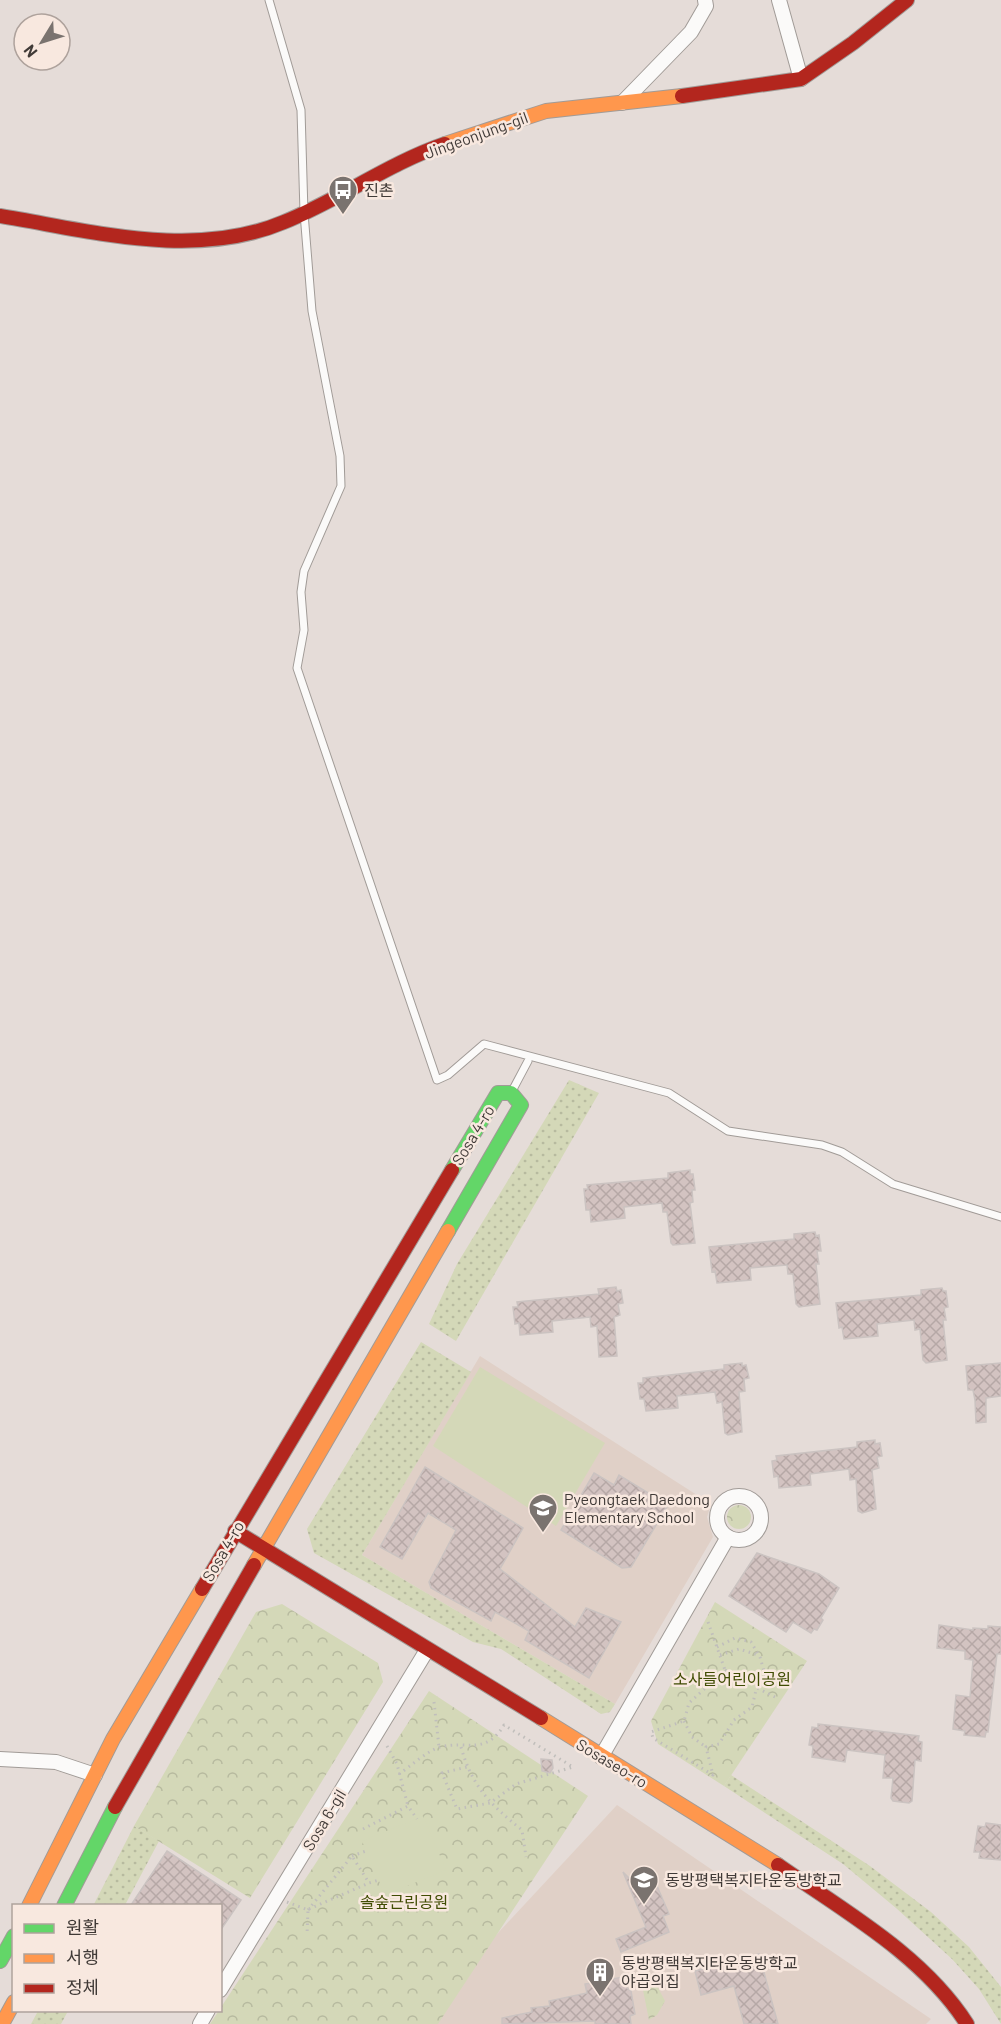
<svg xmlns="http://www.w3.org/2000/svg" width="1001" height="2024" font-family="Barlow,'Noto Sans KR',sans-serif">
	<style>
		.built { fill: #e0d0c7 }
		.grass { fill: url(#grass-dots) }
		.park { fill: url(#park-crowns) }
		.pitch { fill: #d4d8b8 }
		.building { fill: url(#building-cross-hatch); stroke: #cbc3c1; stroke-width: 1.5 }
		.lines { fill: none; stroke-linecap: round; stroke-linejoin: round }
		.lane-casing { stroke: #a19b97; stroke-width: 9 }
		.street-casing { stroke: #a19b97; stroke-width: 16 }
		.fast-casing { stroke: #a19b97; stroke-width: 16 }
		.slow-casing { stroke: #a19b97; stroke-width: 16 }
		.jam-casing { stroke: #a19b97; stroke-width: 16 }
		.path { stroke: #c0bebb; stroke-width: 3; stroke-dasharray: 1.5 4.5; stroke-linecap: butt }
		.lane { stroke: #fbfaf9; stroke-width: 7 }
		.street { stroke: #fbfaf9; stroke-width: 14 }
		.fast { stroke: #63d668; stroke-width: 14 }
		.slow { stroke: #ff974d; stroke-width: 14 }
		.jam { stroke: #b3261e; stroke-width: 14 }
		.labels { text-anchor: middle; stroke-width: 5; stroke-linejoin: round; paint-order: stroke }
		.street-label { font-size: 16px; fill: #403a37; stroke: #f8e8df }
		.poi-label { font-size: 16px; fill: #403a37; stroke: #f8e8df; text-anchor: start }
		.park-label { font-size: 16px; fill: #404c03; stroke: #f8e8df }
	</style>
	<defs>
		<pattern id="grass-dots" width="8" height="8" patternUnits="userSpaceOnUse" patternTransform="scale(1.5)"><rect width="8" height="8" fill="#d4d8b8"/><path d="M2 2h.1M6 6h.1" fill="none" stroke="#b7ba9f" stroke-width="1.8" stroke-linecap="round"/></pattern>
		<pattern id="park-crowns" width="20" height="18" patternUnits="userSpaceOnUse" patternTransform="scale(1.5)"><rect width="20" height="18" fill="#d4d8b8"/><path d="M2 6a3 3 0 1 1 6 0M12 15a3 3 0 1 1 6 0" fill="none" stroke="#b7ba9f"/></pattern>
		<pattern id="building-cross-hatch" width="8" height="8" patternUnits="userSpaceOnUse" patternTransform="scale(1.5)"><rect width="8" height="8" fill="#d3c3c1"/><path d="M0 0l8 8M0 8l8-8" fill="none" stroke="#b6a8a6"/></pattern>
	</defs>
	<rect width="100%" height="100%" fill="#e5dcd8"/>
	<!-- built -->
	<g class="built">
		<path d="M480 1356 711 1504 707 1517 713 1537 615 1704 362 1555Z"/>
		<path d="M617 1805 931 2019 926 2024H436L431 2005Z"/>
	</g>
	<!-- grass -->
	<g class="grass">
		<path d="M569 1080 599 1093 456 1341 429 1324 457 1264Z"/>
		<path d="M421 1342 471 1372 362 1555 615 1704 610 1712 601 1714 501 1649 473 1642 314 1553 307 1529Z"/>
		<path d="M731 1775 870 1866 931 1912 969 1947 1001 1987V2024L979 1989 952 1959 896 1908 843 1864 724 1786Z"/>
		<path d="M134 1826 159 1841 125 1905 93 1906Z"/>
		<path d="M38 2011V2010L68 2011 61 2024H31Z"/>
	</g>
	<!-- park -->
	<g class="park">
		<circle cx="739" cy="1517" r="12"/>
		<path d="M715 1602 807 1661 724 1786 658 1744 651 1721Z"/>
		<path d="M282 1604 378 1663 383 1682 250 1898 134 1826 256 1612Z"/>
		<path d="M429 1691 588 1796 438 2024H210Z"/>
		<path d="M646 1979 656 1984 665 2001 657 2015 649 2020 641 1980Z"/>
	</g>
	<!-- pitch -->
	<g class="pitch">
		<path d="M480 1367 605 1443 556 1526 433 1446Z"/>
		<path d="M423 1816 446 1870 385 1895 362 1841Z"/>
	</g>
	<!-- building -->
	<g class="building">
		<path d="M690 1170V1174H693L695 1190H692L693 1202 690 1203 695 1243 673 1245 671 1243 667 1212H663L662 1203 624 1207 625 1218 591 1222 590 1210H586L584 1189H588L587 1185 668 1178V1173Z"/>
		<path d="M815 1232 816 1236 819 1235 821 1251H817L819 1264H816L820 1304 799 1307 796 1304 793 1274H788L787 1265 750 1268 751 1280 717 1283 715 1271 712 1272 709 1247 794 1239V1234Z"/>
		<path d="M616 1287 617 1291 621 1290 623 1303 618 1304 620 1315 614 1317 617 1356 599 1357 597 1326 591 1327 590 1317 552 1321 553 1332 520 1335 519 1323 515 1324 513 1307H518L517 1302 599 1294 598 1289Z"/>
		<path d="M942 1288 943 1291H946L948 1307 944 1308 946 1320H943L947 1360 926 1363 923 1360 920 1329 915 1330 914 1320 877 1324 878 1336 844 1339 842 1327 839 1328 836 1303 921 1295V1290Z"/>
		<path d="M742 1363V1366L746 1365 749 1378 744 1379 745 1391 739 1392 742 1432 728 1435 725 1433 722 1402 717 1403 715 1392 677 1396 678 1408 646 1411 644 1399H640L638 1383H643V1378L724 1369V1365Z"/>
		<path d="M1001 1363V1396L986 1398V1422L976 1423 975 1400 973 1390H968L966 1366Z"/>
		<path d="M875 1440V1444L880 1443 882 1456 877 1457 879 1468 872 1470 876 1509 862 1513 858 1511 856 1479 850 1480 849 1469 810 1474 811 1485 779 1488 778 1476 774 1477 772 1461 777 1460 776 1456 857 1447V1442Z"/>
		<path d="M425 1467 523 1528 500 1569 575 1627 586 1608 621 1622 589 1678 525 1640 529 1631 495 1612 491 1621 431 1588 429 1582 456 1530 428 1513 402 1559 380 1547Z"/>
		<path d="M594 1473 614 1485 619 1475 668 1505 631 1567 622 1568 561 1530Z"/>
		<path d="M757 1553 819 1574 839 1588 821 1618 823 1620 817 1630 814 1629 811 1633 793 1622 786 1632 729 1596Z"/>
		<path d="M939 1625 973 1630V1628L988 1629V1626L1001 1627V1654H997L988 1732H986L985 1737 964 1735 965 1731 953 1729 956 1695 970 1697 973 1660 965 1659V1651L937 1648Z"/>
		<path d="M818 1724 919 1736 918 1741 922 1742 921 1761 915 1760 912 1801 909 1803 893 1801 891 1798 893 1778H883L885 1755 847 1750 845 1762 812 1757 813 1746 809 1745 812 1727 818 1728Z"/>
		<path d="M541 1759 552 1760 553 1768 550 1773 542 1771Z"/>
		<path d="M986 1823 1001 1825V1860L979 1858 980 1852H974L978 1826 985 1827Z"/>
		<path d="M167 1851 241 1900 220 1931V1905H131Z"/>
		<path d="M623 1872 643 1892 657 1886 669 1914 663 1916 669 1932 621 1952 616 1939 646 1927Z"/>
		<path d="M759 1954 778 2024H744L734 1986 701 1995 695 1971Z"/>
		<path d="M623 1977 627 1988 631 1991 635 2014 630 2016 631 2024H595V2021L502 2024V2018L532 2012 531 2008 550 2006 549 2001 587 1993 585 1984Z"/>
	</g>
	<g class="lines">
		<!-- lane casing -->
		<g class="lane-casing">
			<g id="lane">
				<path d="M269 0 301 110 304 213 312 311 340 456 341 486 304 571 301 592 304 630 297 668 437 1080 448 1075 484 1044 669 1093 728 1131 822 1145 842 1152 893 1184 1001 1217"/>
				<path d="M511 1093 528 1061"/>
			</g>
		</g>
		<!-- street casing -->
		<g class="street-casing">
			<g id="street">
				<path d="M779 0 801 79"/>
				<path d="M622 103 691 32 706 6 705 0"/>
				<circle cx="739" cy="1518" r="22"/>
				<path d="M601 1757 728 1537"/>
				<path d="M0 1759 56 1762 95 1775"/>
				<path d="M220 1990 427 1650"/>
				<path d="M200 2024 208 2010"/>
			</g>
		</g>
		<!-- fast casing -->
		<g class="fast-casing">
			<g id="fast">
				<path d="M448 1231 521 1105 511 1093H498L452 1170"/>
				<path d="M64 1906 115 1807"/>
				<path d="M0 1961 14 1936"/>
			</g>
		</g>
		<!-- slow casing -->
		<g class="slow-casing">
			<g id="slow">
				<path d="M445 144 546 111 682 96"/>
				<path d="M254 1565 448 1231"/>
				<path d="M541 1718 778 1865"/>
				<path d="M29 1906 113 1739 202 1589"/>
				<path d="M2 2024 14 2002"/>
			</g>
		</g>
		<!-- jam casing -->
		<g class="jam-casing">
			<g id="jam">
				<path d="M682 96 801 79 853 43 907 0"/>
				<path d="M0 216C93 231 194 260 284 222 339 200 389 163 445 144"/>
				<path d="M235 1531 541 1718"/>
				<path d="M202 1589 452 1170"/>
				<path d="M115 1807 254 1565"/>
				<path d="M778 1865C844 1911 923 1955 967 2024"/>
			</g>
		</g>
		<!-- path -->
		<g class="path">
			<path d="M708 1622 725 1670"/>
			<path d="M717 1647 735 1638 751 1642 760 1657 766 1678 757 1688 779 1699"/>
			<path d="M720 1655 739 1649 758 1655"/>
			<path d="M725 1670 757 1686 752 1707 734 1720 719 1744 706 1747 713 1775 653 1738 651 1732 684 1721 689 1703Z"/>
			<path d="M434 1702 439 1747"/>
			<path d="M684 1721 692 1737 706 1747"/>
			<path d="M387 1746 397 1764 408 1806"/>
			<path d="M461 1747C472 1787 491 1805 522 1830L526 1857"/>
			<path d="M399 1774C411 1766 427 1751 440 1747 467 1740 485 1756 504 1725L573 1767 516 1784 490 1803 457 1809 442 1773 467 1767"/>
			<path d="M363 1829 408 1806 417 1819"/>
			<path d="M352 1856 366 1851"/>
			<path d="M287 1902 308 1910 307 1934"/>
			<path d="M309 1909 369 1883"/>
			<path d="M308 1910 352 1856 369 1883 379 1880"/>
		</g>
		<!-- lane -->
		<use href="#lane" class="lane"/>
		<!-- street -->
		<use href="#street" class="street"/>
		<!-- fast -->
		<use href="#fast" class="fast"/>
		<!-- slow -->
		<use href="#slow" class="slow"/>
		<!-- jam -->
		<use href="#jam" class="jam"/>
	</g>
	<!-- icons -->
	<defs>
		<g id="bus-pin" transform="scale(1.5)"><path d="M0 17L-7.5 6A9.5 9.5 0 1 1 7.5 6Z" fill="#7a736f" stroke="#f8e8df"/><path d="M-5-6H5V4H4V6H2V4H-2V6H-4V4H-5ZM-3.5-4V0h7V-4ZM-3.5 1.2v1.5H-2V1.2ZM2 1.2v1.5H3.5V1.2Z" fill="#fff"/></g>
		<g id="school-pin" transform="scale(1.5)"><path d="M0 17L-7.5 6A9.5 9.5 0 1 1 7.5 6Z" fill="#7a736f" stroke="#f8e8df"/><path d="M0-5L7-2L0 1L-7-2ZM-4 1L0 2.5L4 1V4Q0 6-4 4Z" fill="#fff"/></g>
		<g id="building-pin" transform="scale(1.5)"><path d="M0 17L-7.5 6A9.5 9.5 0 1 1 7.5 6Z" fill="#7a736f" stroke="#f8e8df"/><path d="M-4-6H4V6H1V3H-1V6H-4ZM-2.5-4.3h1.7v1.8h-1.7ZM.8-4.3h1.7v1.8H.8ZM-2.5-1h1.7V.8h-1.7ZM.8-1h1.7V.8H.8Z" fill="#fff"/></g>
	</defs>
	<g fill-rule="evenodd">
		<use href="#bus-pin" x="343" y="190"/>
		<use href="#school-pin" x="543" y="1508"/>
		<use href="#school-pin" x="644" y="1880"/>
		<use href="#building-pin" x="600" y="1972"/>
	</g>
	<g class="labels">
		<!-- street labels -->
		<g class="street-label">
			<text transform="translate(476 135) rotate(-20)" y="6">Jingeonjung-gil</text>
			<text transform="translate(473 1135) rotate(-59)" y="6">Sosa 4-ro</text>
			<text transform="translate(223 1551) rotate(-60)" y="6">Sosa 4-ro</text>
			<text transform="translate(612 1763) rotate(31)" y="6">Sosaseo-ro</text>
			<text transform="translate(324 1820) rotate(-59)" y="6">Sosa 6-gil</text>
		</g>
		<!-- poi labels -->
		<g class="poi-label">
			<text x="364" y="196">진촌</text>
			<text x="564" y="1505">Pyeongtaek Daedong<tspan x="564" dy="18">Elementary School</tspan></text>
			<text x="665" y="1886">동방평택복지타운동방학교</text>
			<text x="621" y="1969">동방평택복지타운동방학교<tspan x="621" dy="18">야곱의집</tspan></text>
		</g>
		<!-- park labels -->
		<g class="park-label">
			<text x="732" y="1685">소사들어린이공원</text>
			<text x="404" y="1908">솔숲근린공원</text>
		</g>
	</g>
	<!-- legend -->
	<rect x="12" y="1904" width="210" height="108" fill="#f8e8df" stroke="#aea29c" stroke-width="1.5"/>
	<rect x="24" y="1924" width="30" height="9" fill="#63d668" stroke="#aea29c" stroke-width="1.5"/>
	<text x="66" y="1934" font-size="18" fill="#403a37">원활</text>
	<rect x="24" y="1954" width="30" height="9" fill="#ff974d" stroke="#aea29c" stroke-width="1.5"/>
	<text x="66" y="1964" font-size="18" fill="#403a37">서행</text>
	<rect x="24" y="1984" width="30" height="9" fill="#b3261e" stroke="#aea29c" stroke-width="1.5"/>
	<text x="66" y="1994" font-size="18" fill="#403a37">정체</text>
	<!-- north arrow -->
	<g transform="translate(42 42) rotate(232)"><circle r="28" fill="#f8e8df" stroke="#aea29c" stroke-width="1.5"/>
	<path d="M0-4.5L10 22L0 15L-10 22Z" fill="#7a736f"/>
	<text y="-9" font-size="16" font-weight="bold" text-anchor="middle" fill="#403a37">N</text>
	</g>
</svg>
